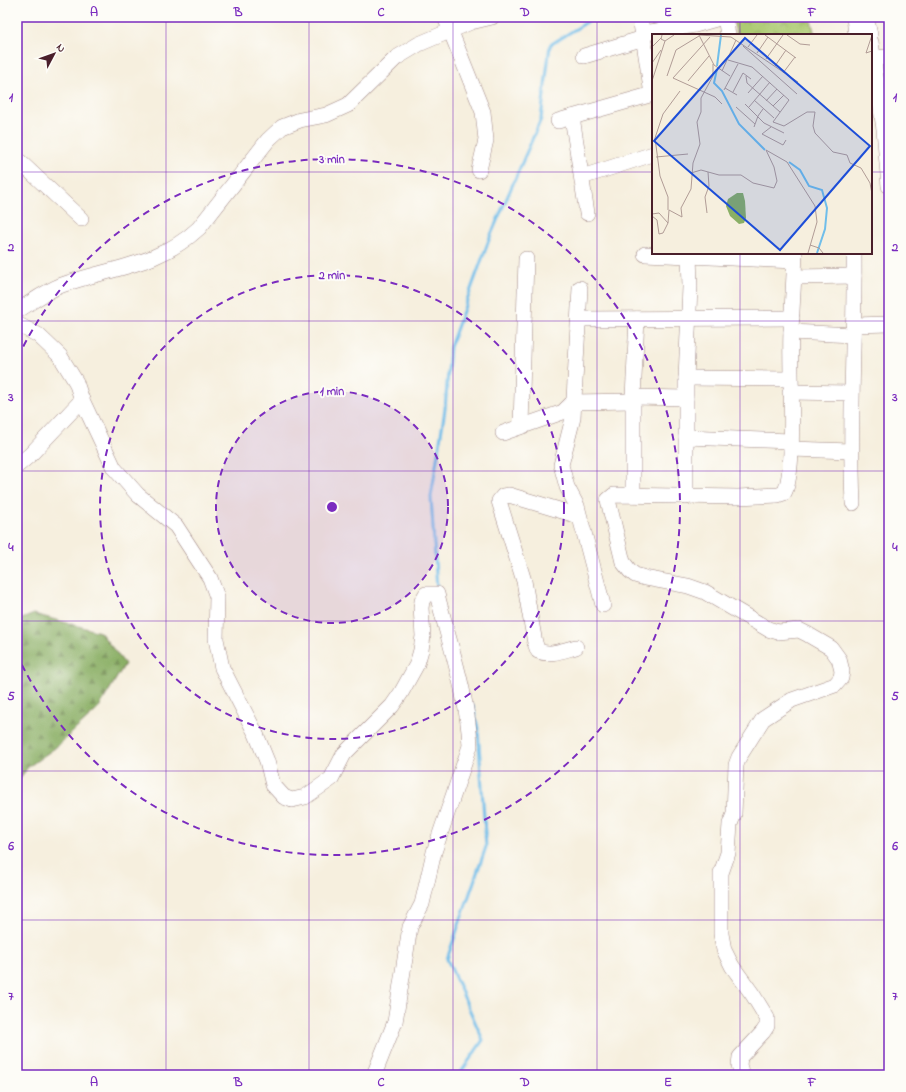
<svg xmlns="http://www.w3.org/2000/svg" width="906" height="1092" font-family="'Indie Flower',sans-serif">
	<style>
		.forest { fill: url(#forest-firs); stroke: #6a6748 }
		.park { fill: url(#park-crowns); stroke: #7c754f }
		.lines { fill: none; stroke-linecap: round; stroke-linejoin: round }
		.stream { stroke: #70beea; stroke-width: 3 }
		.minor-casing { stroke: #a08784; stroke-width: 16 }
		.minor { stroke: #fff; stroke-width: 15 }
		.grid { fill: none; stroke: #7b2cbf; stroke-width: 1; stroke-opacity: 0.55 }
		.ring { fill: none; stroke: #7b2cbf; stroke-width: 2; stroke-dasharray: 7 5 }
		.inset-river { fill: none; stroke: #70beea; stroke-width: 2 }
		.inset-road { fill: none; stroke: #b19c96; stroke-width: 1 }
		.view { fill: #1d4ed8; fill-opacity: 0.15; stroke: #1d4ed8; stroke-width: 2 }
		.inset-edge { fill: none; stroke: #4a1f2b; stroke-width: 2 }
		.centre { fill: #7b2cbf; stroke: #fdfcf7; stroke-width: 2 }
		.ring-label { font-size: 12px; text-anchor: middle; font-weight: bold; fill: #7b2cbf; stroke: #fdfcf7; stroke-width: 4; stroke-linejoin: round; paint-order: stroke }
		.neatline { fill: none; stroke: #7b2cbf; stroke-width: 1.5 }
		.grid-label { font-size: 13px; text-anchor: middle; font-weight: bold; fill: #7b2cbf }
	</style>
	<defs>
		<pattern id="forest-firs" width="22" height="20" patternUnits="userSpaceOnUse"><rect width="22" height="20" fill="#8aaf65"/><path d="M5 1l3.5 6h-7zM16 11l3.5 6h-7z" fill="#738e53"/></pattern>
		<pattern id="park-crowns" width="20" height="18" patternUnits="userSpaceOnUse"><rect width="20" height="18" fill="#adcb73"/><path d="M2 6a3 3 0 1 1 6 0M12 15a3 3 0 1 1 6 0" fill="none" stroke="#96ae64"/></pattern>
	</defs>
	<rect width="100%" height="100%" fill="#fdfcf7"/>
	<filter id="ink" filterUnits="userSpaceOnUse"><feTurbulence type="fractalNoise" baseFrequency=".025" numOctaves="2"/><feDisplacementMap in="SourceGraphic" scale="8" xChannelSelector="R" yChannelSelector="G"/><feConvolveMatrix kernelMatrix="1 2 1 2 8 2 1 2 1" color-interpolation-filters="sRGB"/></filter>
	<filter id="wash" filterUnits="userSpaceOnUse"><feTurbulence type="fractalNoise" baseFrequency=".012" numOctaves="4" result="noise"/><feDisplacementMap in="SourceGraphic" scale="16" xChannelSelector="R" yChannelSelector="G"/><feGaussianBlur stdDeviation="0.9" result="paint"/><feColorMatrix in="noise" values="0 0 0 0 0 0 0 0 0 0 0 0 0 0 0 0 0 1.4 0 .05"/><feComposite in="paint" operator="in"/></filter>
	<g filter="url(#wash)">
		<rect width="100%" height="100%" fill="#f6efde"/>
		<!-- forest -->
		<path class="forest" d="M34 614 100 632 125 664 98 709 55 748 28 767 17 783V621Z"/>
		<!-- park -->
		<path class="park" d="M747 17H810L815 35H737L733 21Z"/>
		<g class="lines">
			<!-- stream -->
			<g class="stream">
				<path d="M437 590 431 497 445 409 450 347 490 237 541 119 550 45 595 17"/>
				<path d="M459 1075 483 1040 447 959 486 847 478 729 473 706"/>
			</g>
		</g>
	</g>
	<g filter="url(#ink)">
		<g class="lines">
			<!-- minor casing -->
			<g class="minor-casing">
				<g id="minor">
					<path d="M445 17 483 112 486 140 479 170"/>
					<path d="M640 17 652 94"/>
					<path d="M725 17 728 35"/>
					<path d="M854 17 856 35"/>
					<path d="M866 17 870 35"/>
					<path d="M644 33 695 25 723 17"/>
					<path d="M871 42 884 129 889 186"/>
					<path d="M584 56 644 38"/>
					<path d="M874 58 889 57"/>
					<path d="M572 117 587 213"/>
					<path d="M558 121 653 94"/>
					<path d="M17 159 81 219"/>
					<path d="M582 177 653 154"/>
					<path d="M645 254 794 261"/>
					<path d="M795 277 854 276"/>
					<path d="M580 288 573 418 561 465 567 487 577 506 603 605"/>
					<path d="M17 311C32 302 46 291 62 285 112 267 157 267 199 228L268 140 282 127 300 120 326 115 348 105 396 58 419 44 471 22 492 17"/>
					<path d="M579 319 792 318"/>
					<path d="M17 324 38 335 60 356 76 382 82 400 114 468 138 495 176 526 210 578 217 597 216 639 222 668 256 734 267 761 273 785 284 797 292 800 305 797 331 779 344 754 392 706 401 693 417 664 421 650 423 636 421 608 422 601 426 594H437C449 643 468 695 470 746L434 852 422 904 410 927 395 1022 374 1075"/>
					<path d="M854 325 889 324"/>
					<path d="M791 332 853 335"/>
					<path d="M686 378 790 379"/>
					<path d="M790 392 851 393"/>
					<path d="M633 397 686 398"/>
					<path d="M521 425 526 259"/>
					<path d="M503 433 563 412 573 402 633 401"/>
					<path d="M686 437 791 441"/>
					<path d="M791 449 851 451"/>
					<path d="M17 466 31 454 82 400"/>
					<path d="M633 495V397L637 319"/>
					<path d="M686 497V378L690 287 689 253"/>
					<path d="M853 503C849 419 855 337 854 253"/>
					<path d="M576 647C564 650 550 656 538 651L535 643 524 581 499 501 503 496 509 495 579 516"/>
					<path d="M742 1075 739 1065 740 1057 763 1032 767 1026V1018L753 995 732 966 724 950 721 934V873L728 853 730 824 734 814 736 765 739 757 763 719 792 700 835 685 841 678 842 671 839 659 831 648 807 634 799 630 778 632 768 629 705 592 688 586 645 578 635 575 630 571 623 562 608 500 614 495 738 497 778 495 784 493C797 472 789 364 791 332 792 306 794 280 795 253"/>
				</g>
			</g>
			<!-- minor -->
			<use href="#minor" class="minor"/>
		</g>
	</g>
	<!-- grid -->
	<path class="grid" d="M166 17V1075M309 17V1075M453 17V1075M597 17V1075M740 17V35M17 172H653M871 172H889M740 253V1075M17 321H889M17 471H889M17 621H889M17 771H889M17 920H889"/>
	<!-- distance rings -->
	<circle cx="332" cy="507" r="116" fill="#7b2cbf" fill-opacity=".12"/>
	<g class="ring">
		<circle cx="332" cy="507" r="116"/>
		<circle cx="332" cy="507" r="232"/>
		<path d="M18 357A348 348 0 1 1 18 657"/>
	</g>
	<!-- overview -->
	<g transform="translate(652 34)">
		<rect width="220" height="220" fill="#f6efde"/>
		<path d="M85 159H91L93 167 94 184 92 189 87 190 78 182 74 172 76 165Z" fill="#8aaf65"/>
		<path class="inset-river" d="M65 32 69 1M65 35 62 49 70 57 87 90 113 116M137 128 148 136 157 152 170 156 175 174 173 195 165 219"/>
		<path class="inset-road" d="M10 1 9 5 13 7 22 1M47 1 79 3 146 48M47 1 62 31 78 42M113 1 144 24M135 1 148 10 158 11M220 1 214 19 220 17M58 3 21 44 63 63 70 70M91 12 145 60M0 13 9 4M96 13 105 1M105 19 116 3M114 25 131 1M76 26 100 33 137 66 121 88 132 92 155 78H163L161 92 163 99 181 118 195 121 198 129 209 134 218 149 220 160M0 29 9 16M123 32 134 16M70 37 84 6M131 39 143 23M15 42 24 16 47 2M94 42 95 49 128 78M0 47 13 7M36 47 57 22M73 54 85 61M72 56 86 30M81 58 91 39 99 45M96 59 111 42M102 66 122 84M114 67 125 55M93 70 112 89 132 99M121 72 132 61M84 73 103 90M97 73 118 48M102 93 106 82 111 75M119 93 110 100 131 111 134 106M114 116 135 128 163 172 165 188 156 219M4 123 36 120M39 139 49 136 67 141H89L101 149 122 154 125 147 122 133 114 116M16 176V163L8 142 3 104 11 80 28 57M55 179 53 163 57 152 56 138M0 180 7 179 16 189 17 176 30 183 29 174 39 155 41 129 48 110 45 88 49 78V64L61 42V30M0 182 5 186 7 200 11 199 16 189M158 211 167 214 171 219"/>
		<path class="view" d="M93 4 218 112 128 216 2 107Z"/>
		<rect width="220" height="220" class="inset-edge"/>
	</g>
	<circle cx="332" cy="507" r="6" class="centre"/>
	<g class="ring-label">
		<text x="332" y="163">3 min</text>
		<text x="332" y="279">2 min</text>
		<text x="332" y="395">1 min</text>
	</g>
	<!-- margin -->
	<rect width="906" height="1092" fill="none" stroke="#fdfcf7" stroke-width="44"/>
	<!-- north arrow -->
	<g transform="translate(54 54) rotate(49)" stroke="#fdfcf7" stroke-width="3" paint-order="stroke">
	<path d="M0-3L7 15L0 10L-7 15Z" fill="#4a1f2b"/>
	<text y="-6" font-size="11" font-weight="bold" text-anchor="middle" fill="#4a1f2b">N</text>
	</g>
	<rect x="22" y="22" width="862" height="1048" class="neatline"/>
	<g class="grid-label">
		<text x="94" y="16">A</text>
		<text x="238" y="16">B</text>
		<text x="381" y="16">C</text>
		<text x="525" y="16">D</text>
		<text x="668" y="16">E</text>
		<text x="812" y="16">F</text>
		<text x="11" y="101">1</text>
		<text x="895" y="101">1</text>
		<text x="11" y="251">2</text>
		<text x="895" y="251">2</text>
		<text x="11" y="401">3</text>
		<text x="895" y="401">3</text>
		<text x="11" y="551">4</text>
		<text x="895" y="551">4</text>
		<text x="11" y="700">5</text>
		<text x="895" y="700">5</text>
		<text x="11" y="850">6</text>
		<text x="895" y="850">6</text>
		<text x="11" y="1000">7</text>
		<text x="895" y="1000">7</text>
		<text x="94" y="1086">A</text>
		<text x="238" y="1086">B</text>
		<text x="381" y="1086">C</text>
		<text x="525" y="1086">D</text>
		<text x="668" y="1086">E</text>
		<text x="812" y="1086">F</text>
	</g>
</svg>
